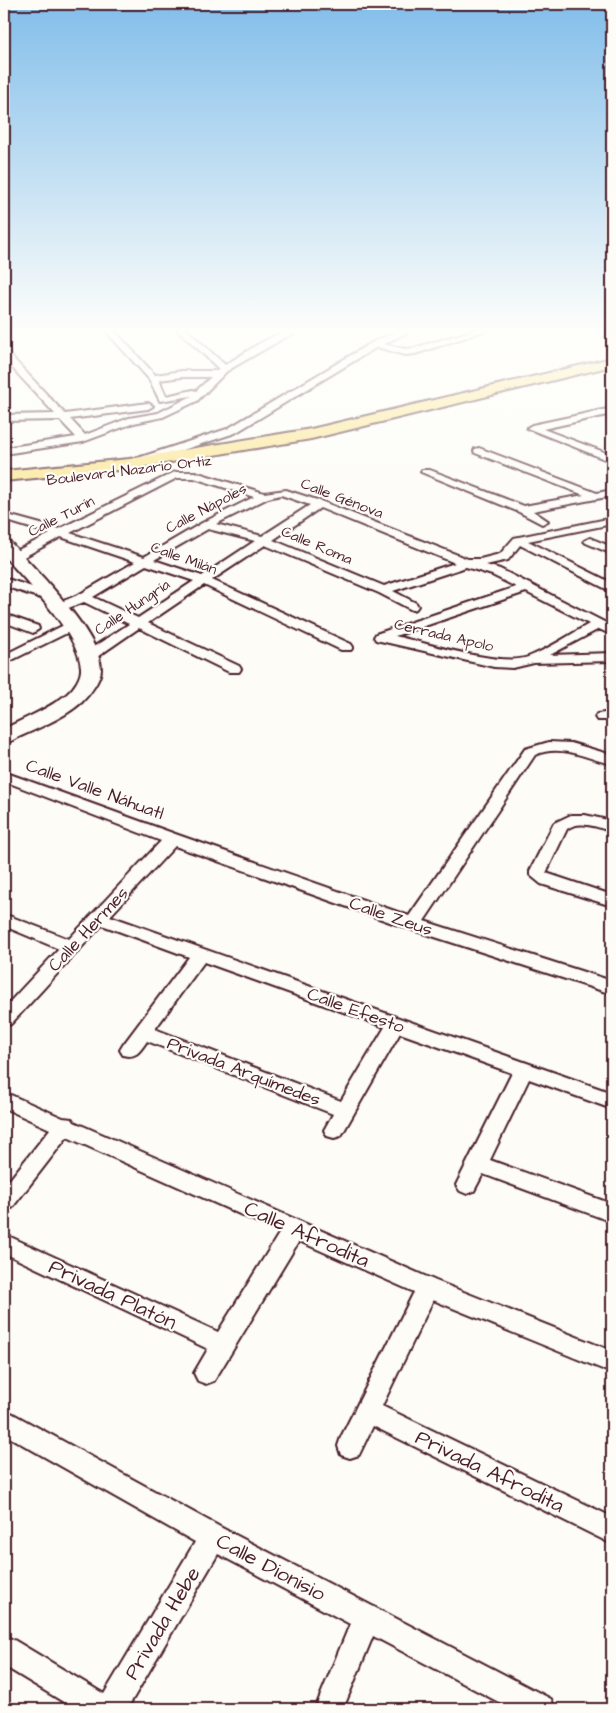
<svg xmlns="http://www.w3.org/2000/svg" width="616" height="1713" font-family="'Architects Daughter',sans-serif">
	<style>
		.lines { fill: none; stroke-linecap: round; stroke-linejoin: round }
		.street-casing { stroke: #4a1f2b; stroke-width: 4 }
		.secondary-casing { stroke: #4a1f2b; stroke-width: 4 }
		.primary-casing { stroke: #4a1f2b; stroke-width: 4 }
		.street { fill: #fdfcf7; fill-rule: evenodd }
		.secondary { fill: #fdfcf7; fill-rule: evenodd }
		.primary { fill: #fae180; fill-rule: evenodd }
		.labels { text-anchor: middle; stroke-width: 4.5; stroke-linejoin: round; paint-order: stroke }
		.far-street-label { font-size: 15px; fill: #4a1f2b; stroke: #fdfcf7 }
		.street-label { font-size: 18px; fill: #4a1f2b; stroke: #fdfcf7 }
		.near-street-label { font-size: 21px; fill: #4a1f2b; stroke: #fdfcf7 }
	</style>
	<rect width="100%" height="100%" fill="#fdfcf7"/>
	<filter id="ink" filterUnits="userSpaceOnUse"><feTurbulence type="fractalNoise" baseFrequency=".02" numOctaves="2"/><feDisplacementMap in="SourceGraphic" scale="10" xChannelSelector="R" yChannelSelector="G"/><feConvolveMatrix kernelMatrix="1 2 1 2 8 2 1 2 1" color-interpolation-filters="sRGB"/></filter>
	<g filter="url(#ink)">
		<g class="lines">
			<!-- street casing -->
			<g class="street-casing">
				<g id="street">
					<path d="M104 329H113L155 375 182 371H217L219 369 177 329H186L225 365C250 350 277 328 307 329L284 338 227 371 197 401 163 417 134 423 83 442 4 454V448L76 437 60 420 4 421V415L55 414 4 359V351L7 352 65 414 148 403 153 406 148 409 70 419 85 435 129 418 158 413 192 396 160 401 149 379ZM182 377H211L196 391 193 390 166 396 159 380Z"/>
					<path d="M403 329H414L384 344 405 349 414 348 478 329H490L415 354 405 355 377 347 235 433 146 462H138L137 460 138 458 227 429 373 342Z"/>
					<path d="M612 408V414L543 429 612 455V462L527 428 532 425Z"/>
					<path d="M479 448 597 493 612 490V496L533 511 548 521 542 524 519 512 421 472 422 470H430L524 506 584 495 475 453 474 451 475 449Z"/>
					<path d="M175 472H195L264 493 286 490 323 502 468 559H480L500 554 514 538 612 518V524L528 541 612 583V592L520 545 508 560 486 565 500 569 612 626V635L599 629 550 655 612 653V661L534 663 513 668 494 667 376 640 374 637 376 634 516 587 492 575 466 567 393 591 416 603 418 606 416 609 412 610 379 593 265 545 212 580 351 644 353 647 351 650H341L204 585 148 623 239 666 241 669 239 672H229L139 628 94 659H84L82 656 84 653 129 624 84 602 58 612 52 608 54 605 80 594 135 562 61 537 18 560H10L8 557 10 554 50 534 4 520V514L59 529ZM177 478H194L254 497 202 523 144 557 70 533ZM281 495 310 505 262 536 216 524 268 498ZM320 508 455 563 384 586 273 540ZM208 529 255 541 202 576 154 560ZM146 565 194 581 138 618 93 597ZM526 592 589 624C569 635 549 649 528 657 500 667 426 643 395 636Z"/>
					<path d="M590 538 612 547V554L586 543 584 541Z"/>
					<path d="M4 578 51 593 53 596 47 600 4 586Z"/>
					<path d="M4 614 38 626 39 629 33 633 4 622Z"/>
					<path d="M70 622 75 623 76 626 75 629 4 664V655Z"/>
					<path d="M612 712V720H597L595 717 597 714Z"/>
					<path d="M549 742 571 743 612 755V764C587 759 561 743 535 755L424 921 612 981V994L407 928 175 846 110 916 612 1093V1109L529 1079 490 1160 612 1204V1222L483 1174 474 1191 467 1194 460 1191 456 1185 512 1073 400 1033 341 1136 334 1138 327 1136 324 1130 333 1114 147 1041C140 1051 136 1059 123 1055L120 1050 123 1045 189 957 102 925 11 1024 4 1026V1008L59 949 4 926V914L69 939 161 841 4 781V772L178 835 409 916 525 749ZM204 962 385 1027 341 1101 155 1029Z"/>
					<path d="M571 815H585L612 821V831C598 828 580 819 567 829L546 873 612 895V906L541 884 530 875V871L554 823Z"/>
					<path d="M4 1092 63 1118 72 1119 74 1122 436 1281 612 1351V1373L433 1300 382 1406 612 1517V1544L373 1426 359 1455 350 1458 341 1455 338 1446 341 1437 414 1292 299 1241 214 1381 206 1384 198 1381 194 1373 208 1349 4 1253V1234L218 1332 280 1232 67 1137 12 1208 4 1211V1187L50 1129 4 1108Z"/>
					<path d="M4 1409 222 1528 551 1699 555 1709H512L373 1636 343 1709H315L350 1624 218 1554 127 1709H75L4 1666V1636L14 1640 104 1694 195 1542 4 1434Z"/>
				</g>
			</g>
			<!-- secondary casing -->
			<g class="secondary-casing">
				<path id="secondary" d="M4 541 10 542C34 568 101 634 101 669 101 680 89 695 82 702 62 720 34 729 11 741L4 743V729C25 718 49 709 67 694 74 688 82 677 81 667 78 633 27 582 4 556Z"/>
			</g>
			<!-- primary casing -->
			<g class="primary-casing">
				<path id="primary" d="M612 358V366L311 439 129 469 4 481V471L129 459 311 429Z"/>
			</g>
			<!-- street -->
			<use href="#street" class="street"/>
			<!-- secondary -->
			<use href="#secondary" class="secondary"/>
			<!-- primary -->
			<use href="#primary" class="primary"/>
		</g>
	</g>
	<!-- sky -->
	<linearGradient id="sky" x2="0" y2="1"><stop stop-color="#82beea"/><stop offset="0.58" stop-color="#fefefb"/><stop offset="1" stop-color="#fefefb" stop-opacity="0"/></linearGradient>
	<rect width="616" height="569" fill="url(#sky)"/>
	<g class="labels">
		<!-- far-street labels -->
		<g class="far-street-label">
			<text transform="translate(129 470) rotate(-7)" y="5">Boulevard Nazario Ortiz</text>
			<text transform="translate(342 498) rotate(21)" y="5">Calle Génova</text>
			<text transform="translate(206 508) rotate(-28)" y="5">Calle Nápoles</text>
			<text transform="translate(61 516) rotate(-27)" y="5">Calle Turín</text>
			<text transform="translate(317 545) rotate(23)" y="5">Calle Roma</text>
			<text transform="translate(184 558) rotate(20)" y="5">Calle Milán</text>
			<text transform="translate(132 607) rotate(-34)" y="5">Calle Hungría</text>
			<text transform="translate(444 635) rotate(13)" y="5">Cerrada Apolo</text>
		</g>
		<!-- street labels -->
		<g class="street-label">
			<text transform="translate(95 789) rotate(20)" y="6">Calle Valle Náhuatl</text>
			<text transform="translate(391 916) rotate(19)" y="6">Calle Zeus</text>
			<text transform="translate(88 929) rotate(-47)" y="6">Calle Hermes</text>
			<text transform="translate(356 1010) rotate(20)" y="6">Calle Efesto</text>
			<text transform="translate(244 1071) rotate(21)" y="6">Privada Arquímedes</text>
		</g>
		<!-- near-street labels -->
		<g class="near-street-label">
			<text transform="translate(307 1234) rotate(24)" y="7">Calle Afrodita</text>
			<text transform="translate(113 1294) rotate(25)" y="7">Privada Platón</text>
			<text transform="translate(490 1471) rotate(26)" y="7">Privada Afrodita</text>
			<text transform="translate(271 1567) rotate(28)" y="7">Calle Dionisio</text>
			<text transform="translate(162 1623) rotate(-59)" y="7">Privada Hebe</text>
		</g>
	</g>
	<!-- margin -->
	<rect width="616" height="1713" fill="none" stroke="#fdfcf7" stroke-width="20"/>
	<rect x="10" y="10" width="596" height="1693" fill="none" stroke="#4a1f2b" stroke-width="2" filter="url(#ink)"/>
</svg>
